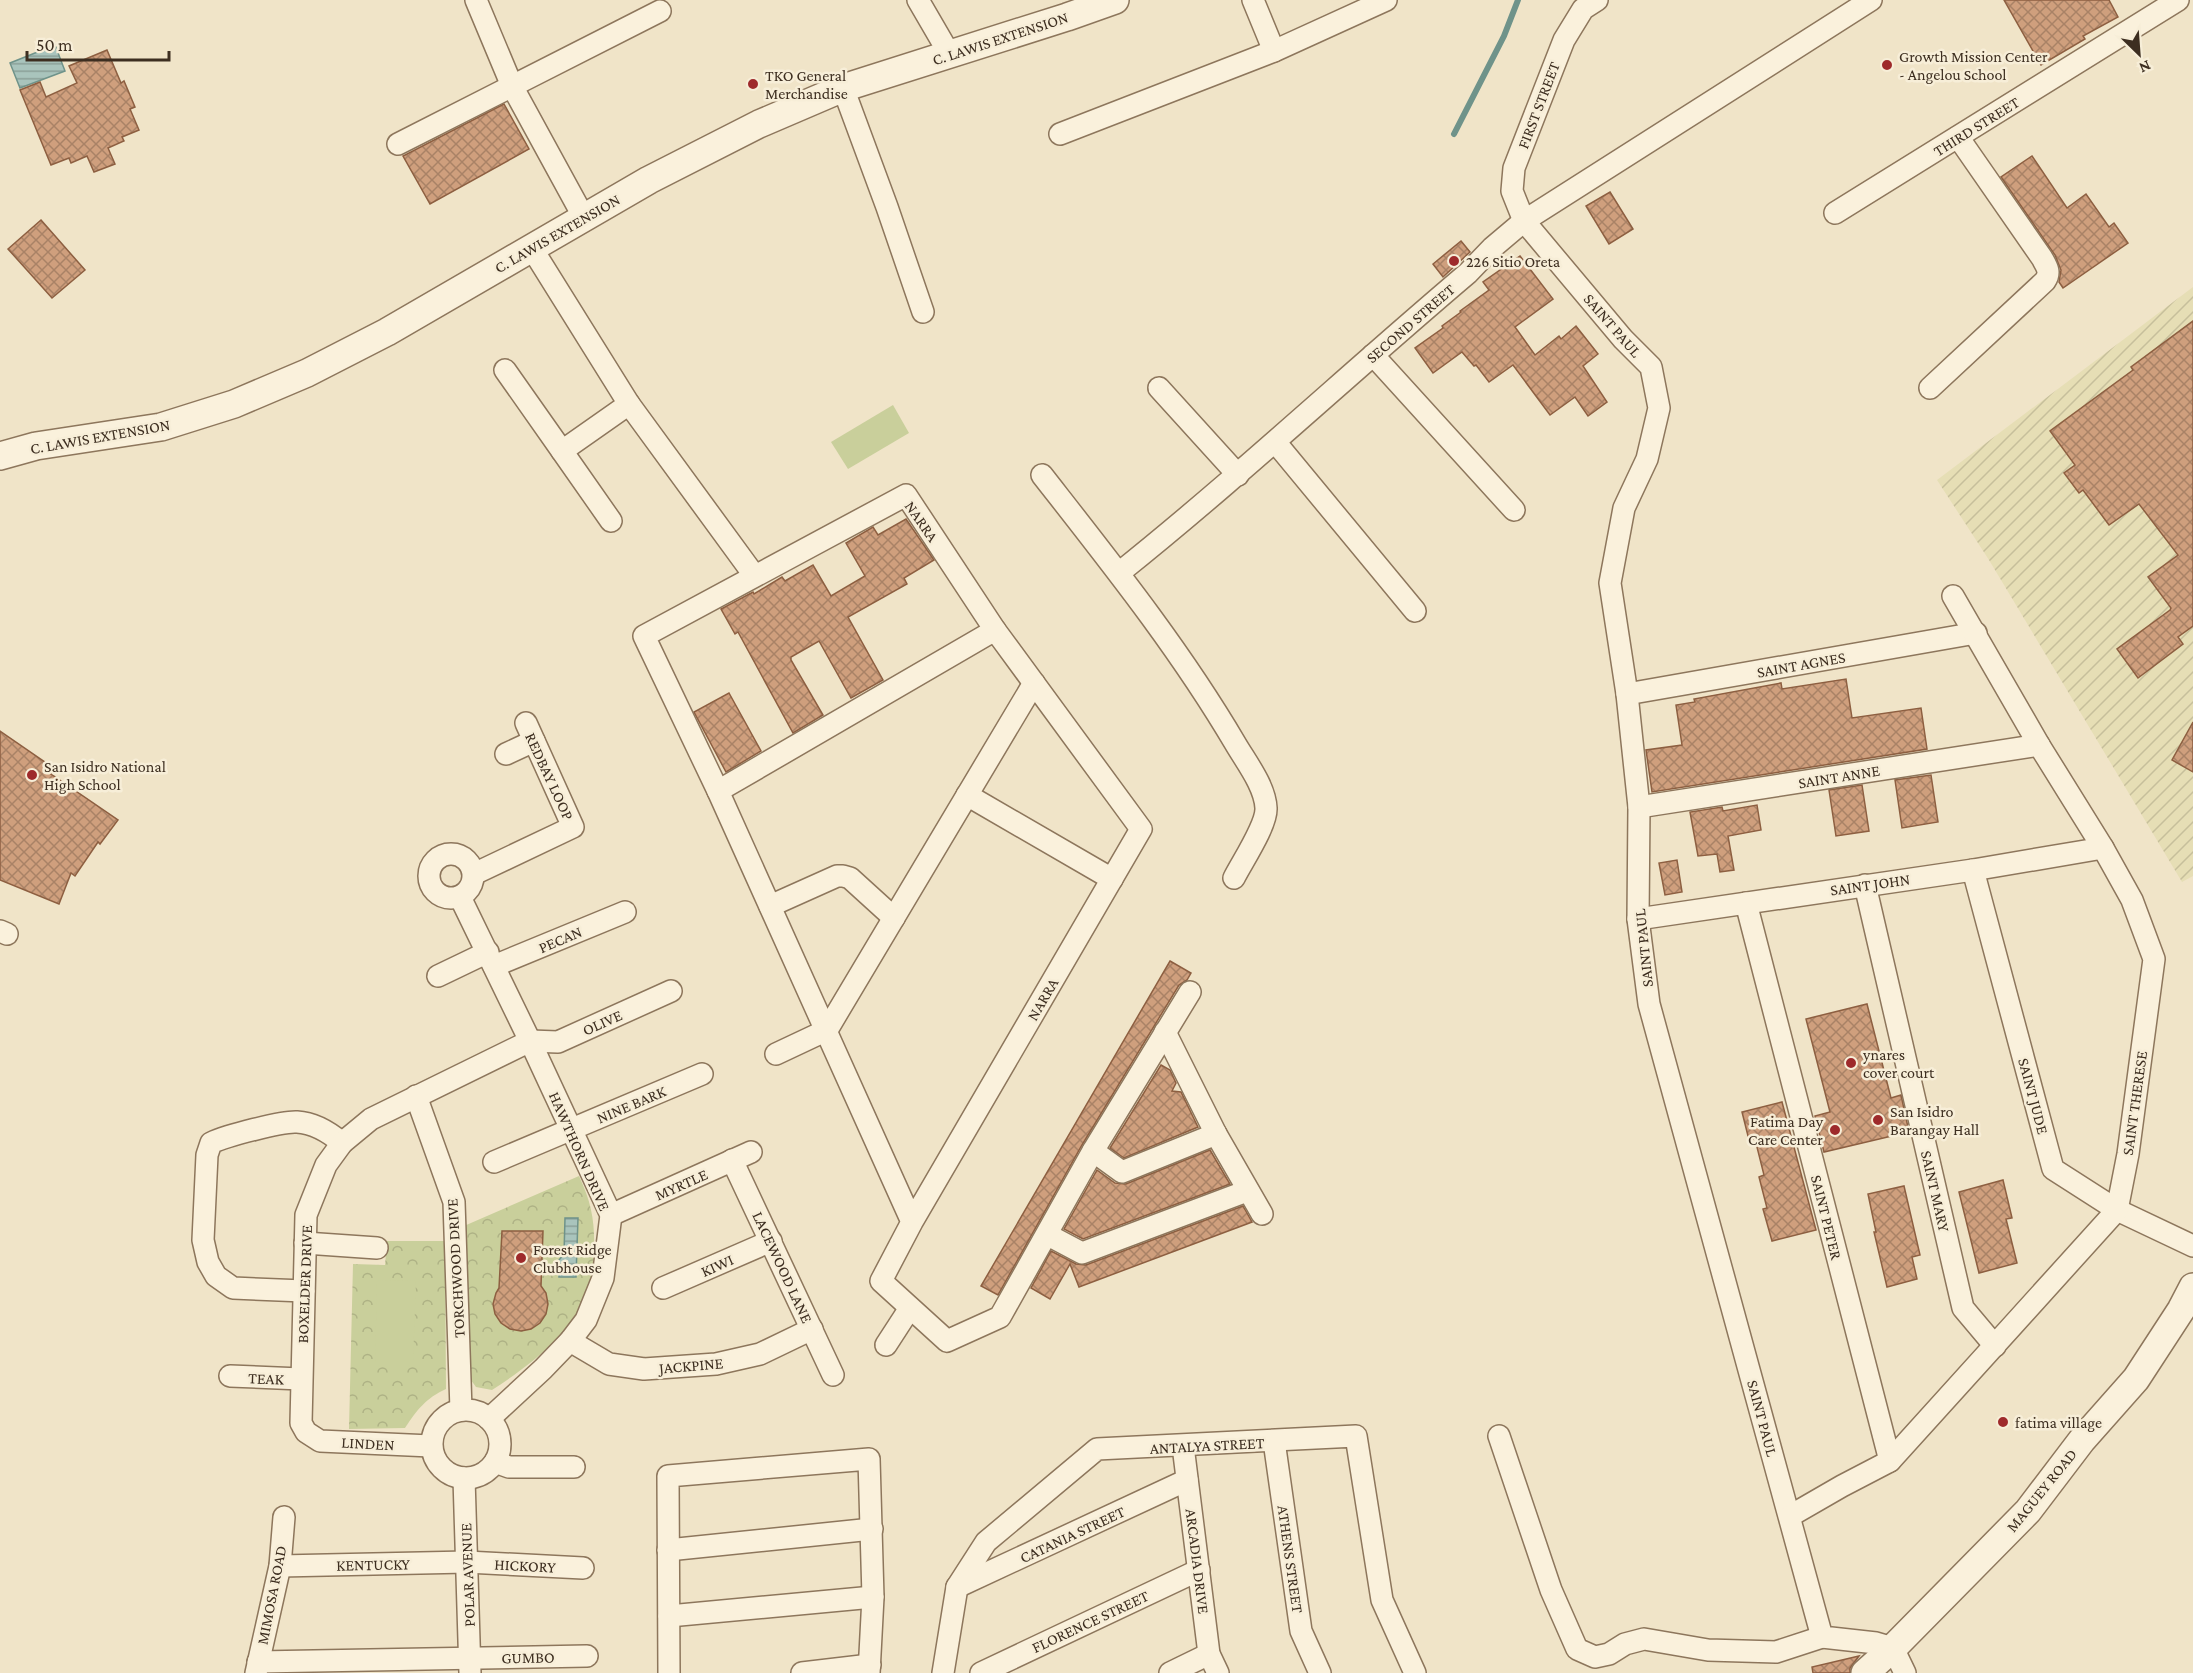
<svg xmlns="http://www.w3.org/2000/svg" width="2193" height="1673" font-family="'Crimson Pro',serif">
	<style>
		.farmland { fill: url(#farmland-furrows) }
		.forest { fill: url(#forest-crowns) }
		.pitch { fill: #c9cf9b }
		.water { fill: url(#water-rules); stroke: #6f938a; stroke-width: 1.5 }
		.lines { fill: none; stroke-linecap: round; stroke-linejoin: round }
		.stream { stroke: #6f938a; stroke-width: 6 }
		.building { fill: url(#building-cross-hatch); stroke: #8d5f41; stroke-width: 1.5 }
		.minor-casing { stroke: #8d765c; stroke-width: 24 }
		.tertiary-casing { stroke: #8d765c; stroke-width: 30 }
		.minor { stroke: #faf1dc; stroke-width: 21 }
		.tertiary { stroke: #faf1dc; stroke-width: 27 }
		.poi-dot { fill: #9e2a2b; stroke: #f7eed8; stroke-width: 2 }
		.labels { text-anchor: middle; stroke-width: 5; stroke-linejoin: round; paint-order: stroke }
		.street-label { font-size: 16px; fill: #3d2e20; stroke: #f7eed8 }
		.poi-label { font-size: 16px; fill: #3d2e20; stroke: #f7eed8; text-anchor: start }
	</style>
	<defs>
		<pattern id="farmland-furrows" width="10" height="10" patternUnits="userSpaceOnUse" patternTransform="scale(1.5)"><rect width="10" height="10" fill="#e6deb5"/><path d="M-1 1l2-2M0 10L10 0M9 11l2-2" fill="none" stroke="#c6bf9b"/></pattern>
		<pattern id="forest-crowns" width="20" height="18" patternUnits="userSpaceOnUse" patternTransform="scale(1.5)"><rect width="20" height="18" fill="#c9cf9b"/><path d="M2 6a3 3 0 1 1 6 0M12 15a3 3 0 1 1 6 0" fill="none" stroke="#aeb285"/></pattern>
		<pattern id="water-rules" width="6" height="5" patternUnits="userSpaceOnUse" patternTransform="scale(1.5)"><rect width="6" height="5" fill="#a9c4bc"/><path d="M0 2.5h6" fill="none" stroke="#8ba098"/></pattern>
		<pattern id="building-cross-hatch" width="8" height="8" patternUnits="userSpaceOnUse" patternTransform="scale(1.5)"><rect width="8" height="8" fill="#cf9f7d"/><path d="M0 0l8 8M0 8l8-8" fill="none" stroke="#a98266"/></pattern>
	</defs>
	<rect width="100%" height="100%" fill="#f0e4c8"/>
	<!-- farmland -->
	<path class="farmland" d="M2193 287V876L2182 882 1989 560 1937 480Z"/>
	<!-- forest -->
	<g class="forest">
		<path d="M579 1176C592 1204 595 1222 594 1252 593 1264 593 1277 589 1288 575 1332 529 1366 492 1390L476 1387 468 1376 464 1226Z"/>
		<path d="M387 1241H445L446 1389C426 1398 417 1410 405 1428L349 1429 353 1264 385 1265Z"/>
	</g>
	<!-- pitch -->
	<g class="pitch">
		<path d="M893 405 909 433 848 469 831 442Z"/>
		<path d="M377 1280 416 1281 413 1363H375Z"/>
	</g>
	<!-- water -->
	<g class="water">
		<path d="M55 45 65 71 20 88 10 63Z"/>
		<path d="M565 1218H578L576 1277H559V1260L564 1254Z"/>
	</g>
	<g class="lines">
		<!-- stream -->
		<path class="stream" d="M1454 134 1504 36 1518 0"/>
	</g>
	<!-- building -->
	<g class="building">
		<path d="M2004 0H2109L2118 17 2083 36 2085 39 2041 65Z"/>
		<path d="M107 50 121 83 124 81 135 107 130 109 139 130 122 137 124 141 108 148 115 164 94 172 87 156 71 163 69 158 51 165 20 90 40 82 46 97 77 83 69 66Z"/>
		<path d="M504 104 529 149 430 204 403 156Z"/>
		<path d="M2032 156 2067 208 2086 194 2109 227 2114 223 2128 243 2063 288 2059 282 2061 270 2055 255 2001 177Z"/>
		<path d="M1610 192 1633 229 1609 244 1586 206Z"/>
		<path d="M41 220 85 270 52 298 8 249Z"/>
		<path d="M1461 241 1470 252 1443 277 1433 264Z"/>
		<path d="M1520 256 1553 299 1515 327 1535 355 1559 336 1561 339 1576 326 1598 354 1583 366 1607 402 1588 416 1575 397 1550 415 1513 365 1489 382 1476 365 1474 366 1462 352 1433 373 1415 348 1443 328 1442 326 1461 312 1460 311 1489 290 1483 282Z"/>
		<path d="M2193 321V626L2178 637 2183 644 2138 678 2117 649 2170 610 2171 608 2148 577 2178 555 2139 504 2109 525 2083 490 2079 493 2064 473 2075 465 2050 431 2133 370 2131 367Z"/>
		<path d="M906 519 934 560 904 578 907 584 848 617 883 680 851 698 819 641 791 657V660L823 715 793 733 738 632 735 634 721 609 753 592 754 594 782 577 785 581 813 565 831 596 865 576 846 543 873 527 878 535Z"/>
		<path d="M1846 679 1852 718 1921 708 1927 749 1652 792 1646 750 1682 745 1676 705 1695 702 1694 699 1781 683 1782 689Z"/>
		<path d="M729 693 761 751 726 772 694 712Z"/>
		<path d="M2193 722V772L2172 760Z"/>
		<path d="M0 731 55 769 51 774 118 820 100 844 98 842 75 876 71 873 59 904 0 880Z"/>
		<path d="M1931 775 1938 822 1902 828 1895 780Z"/>
		<path d="M1862 785 1869 831 1836 836 1829 790Z"/>
		<path d="M1757 805 1761 830 1728 836 1734 870 1720 872 1717 854 1698 856 1690 812 1722 807 1723 811Z"/>
		<path d="M1677 860 1682 892 1665 895 1659 863Z"/>
		<path d="M1170 961 1191 973 1187 980 1179 985 1082 1145 998 1295 981 1286Z"/>
		<path d="M1867 1004 1891 1098 1901 1095 1909 1132 1824 1152 1815 1116 1830 1112 1806 1019Z"/>
		<path d="M1161 1065 1170 1070 1176 1083 1172 1091 1181 1092 1198 1127 1124 1158 1110 1148Z"/>
		<path d="M1782 1102 1816 1230 1772 1241 1763 1209 1767 1208 1759 1177 1764 1175 1755 1139 1749 1140 1742 1112Z"/>
		<path d="M1210 1150 1230 1184 1083 1239 1064 1229 1097 1170 1115 1183 1126 1184Z"/>
		<path d="M2003 1180 2012 1218 2006 1219 2017 1263 1979 1273 1959 1192Z"/>
		<path d="M1904 1186 1920 1255 1912 1257 1917 1279 1887 1287 1874 1232H1876L1868 1194Z"/>
		<path d="M1243 1206 1252 1222 1079 1287 1070 1264 1050 1299 1031 1288 1051 1251 1076 1264 1086 1265Z"/>
		<path d="M502 1231H543L541 1286 546 1293 548 1304 546 1314 540 1323 531 1329 521 1331 510 1329 501 1323 495 1314 493 1304 496 1293 499 1288Z"/>
		<path d="M1859 1656 1850 1668V1673H1813L1812 1667Z"/>
	</g>
	<g class="lines">
		<!-- minor casing -->
		<g class="minor-casing">
			<g id="minor">
				<path d="M476 0 512 86 583 216"/>
				<path d="M918 0 950 55"/>
				<path d="M1253 0 1274 51"/>
				<path d="M1597 0 1583 9 1564 40 1514 168 1512 191 1524 221 1623 339 1651 367 1659 408 1647 459 1624 508 1610 583 1627 694 1639 807 1638 919 1649 1004 1822 1637 1876 1643 1893 1648 1905 1673"/>
				<path d="M843 88 887 207 923 312"/>
				<path d="M1060 134 1274 51 1386 0"/>
				<path d="M398 144 660 11"/>
				<path d="M1835 213 2178 0"/>
				<path d="M531 247 629 404 754 575"/>
				<path d="M1373 355 1514 510"/>
				<path d="M505 370 562 451 629 404"/>
				<path d="M1159 388 1238 475"/>
				<path d="M1930 388 2045 281C2051 272 2047 267 2042 258L1958 137"/>
				<path d="M1276 443 1415 611"/>
				<path d="M562 451 611 521"/>
				<path d="M1042 475C1110 562 1179 648 1235 743 1246 762 1265 786 1266 808 1267 825 1242 862 1234 878"/>
				<path d="M1119 573C1239 477 1351 372 1468 273L1492 248 1524 221 1871 0"/>
				<path d="M1627 694 1976 633"/>
				<path d="M506 754 534 741"/>
				<path d="M718 791 995 630"/>
				<path d="M967 795 1112 879"/>
				<path d="M1639 807 2039 745"/>
				<circle cx="451" cy="876" r="22"/>
				<path d="M1973 870 2053 1169 2117 1210 2193 1246"/>
				<path d="M474 874 573 827 526 723"/>
				<path d="M1865 885 1963 1308 1995 1346"/>
				<path d="M460 897 530 1041 611 1215 603 1278 586 1320 570 1341 543 1369 489 1419"/>
				<path d="M1746 903 1890 1461"/>
				<path d="M770 906 837 876H843L850 878 894 918"/>
				<path d="M1638 919 1973 870 2103 848"/>
				<path d="M0 931 7 934"/>
				<path d="M494 966 625 912"/>
				<path d="M438 976 488 952"/>
				<path d="M1165 1032 1216 1134 1262 1214"/>
				<path d="M776 1054 827 1030 1034 683"/>
				<path d="M416 1096 454 1202 461 1410"/>
				<path d="M1093 1151 1122 1172 1216 1134"/>
				<path d="M732 1160 833 1375"/>
				<path d="M494 1162 702 1074"/>
				<path d="M611 1215 751 1152"/>
				<path d="M912 1222 718 791 644 636 906 495 995 630 1141 829 912 1222 881 1281 947 1341 1000 1317 1093 1151 1190 992"/>
				<path d="M1048 1235 1082 1253 1247 1191"/>
				<path d="M305 1243 377 1248"/>
				<path d="M663 1288 771 1241"/>
				<path d="M304 1291 233 1288 216 1276 208 1262 203 1240 207 1155 211 1143C226 1136 282 1121 297 1122 315 1123 329 1132 342 1143"/>
				<path d="M570 1341 609 1364 644 1369 716 1364 760 1354 812 1329"/>
				<path d="M886 1345 910 1308"/>
				<path d="M230 1376 301 1379"/>
				<circle cx="466" cy="1444" r="34"/>
				<path d="M1499 1436 1551 1590 1577 1649 1595 1657 1609 1654 1625 1644 1644 1639 1708 1650 1776 1652 1822 1637"/>
				<path d="M1274 1441 1301 1631 1320 1673"/>
				<path d="M431 1446 320 1441 306 1432 301 1423 306 1215 326 1165 342 1143 371 1119 530 1041 558 1042 671 991"/>
				<path d="M1183 1446 1209 1654 1218 1673"/>
				<path d="M495 1462 509 1467H574"/>
				<path d="M464 1478 470 1673"/>
				<path d="M1790 1516 1842 1486 1890 1461 2117 1210 2128 1154 2154 959 2132 900 2103 848 2039 745 1953 596"/>
				<path d="M668 1550 872 1529"/>
				<path d="M280 1566 467 1562 583 1568"/>
				<path d="M957 1587 1187 1480"/>
				<path d="M669 1616 873 1597"/>
				<path d="M258 1662 587 1656"/>
				<path d="M256 1673 280 1566 284 1517"/>
				<path d="M669 1673 668 1476 869 1459 873 1597 869 1673"/>
				<path d="M802 1673 870 1665"/>
				<path d="M943 1673 957 1587 986 1542 1097 1449 1356 1436 1382 1600 1415 1673"/>
				<path d="M981 1673 1199 1570"/>
				<path d="M1170 1673 1209 1654"/>
			</g>
		</g>
		<!-- tertiary casing -->
		<g class="tertiary-casing">
			<g id="tertiary">
				<path d="M0 456 36 446 161 427 234 404 307 373 387 332 649 180 759 124 843 88 1067 17 1115 0"/>
				<path d="M1865 1673 1893 1648 2028 1511 2082 1440 2136 1379 2181 1310 2193 1287"/>
			</g>
		</g>
		<!-- minor -->
		<use href="#minor" class="minor"/>
		<!-- tertiary -->
		<use href="#tertiary" class="tertiary"/>
	</g>
	<!-- markers -->
	<g class="poi-dot">
		<circle cx="1887" cy="65" r="6"/>
		<circle cx="753" cy="84" r="6"/>
		<circle cx="1454" cy="261" r="6"/>
		<circle cx="32" cy="775" r="6"/>
		<circle cx="1851" cy="1063" r="6"/>
		<circle cx="1878" cy="1120" r="6"/>
		<circle cx="1835" cy="1130" r="6"/>
		<circle cx="521" cy="1258" r="6"/>
		<circle cx="2003" cy="1422" r="6"/>
	</g>
	<g class="labels">
		<!-- street labels -->
		<g class="street-label">
			<text transform="translate(1000 38) rotate(-18)" y="6">C. LAWIS EXTENSION</text>
			<text transform="translate(1538 105) rotate(-69)" y="6">FIRST STREET</text>
			<text transform="translate(1976 126) rotate(-32)" y="6">THIRD STREET</text>
			<text transform="translate(557 233) rotate(-30)" y="6">C. LAWIS EXTENSION</text>
			<text transform="translate(1410 323) rotate(-41)" y="6">SECOND STREET</text>
			<text transform="translate(1613 325) rotate(49)" y="6">SAINT PAUL</text>
			<text transform="translate(100 436) rotate(-10)" y="6">C. LAWIS EXTENSION</text>
			<text transform="translate(922 521) rotate(55)" y="6">NARRA</text>
			<text transform="translate(1801 664) rotate(-10)" y="6">SAINT AGNES</text>
			<text transform="translate(550 776) rotate(65)" y="6">REDBAY LOOP</text>
			<text transform="translate(1839 776) rotate(-9)" y="6">SAINT ANNE</text>
			<text transform="translate(1870 884) rotate(-8)" y="6">SAINT JOHN</text>
			<text transform="translate(560 939) rotate(-23)" y="6">PECAN</text>
			<text transform="translate(1643 948) rotate(-96)" y="6">SAINT PAUL</text>
			<text transform="translate(1042 999) rotate(-60)" y="6">NARRA</text>
			<text transform="translate(602 1022) rotate(-24)" y="6">OLIVE</text>
			<text transform="translate(2034 1096) rotate(75)" y="6">SAINT JUDE</text>
			<text transform="translate(2134 1103) rotate(-82)" y="6">SAINT THERESE</text>
			<text transform="translate(631 1104) rotate(-23)" y="6">NINE BARK</text>
			<text transform="translate(580 1151) rotate(66)" y="6">HAWTHORN DRIVE</text>
			<text transform="translate(681 1184) rotate(-24)" y="6">MYRTLE</text>
			<text transform="translate(1936 1191) rotate(77)" y="6">SAINT MARY</text>
			<text transform="translate(1827 1217) rotate(76)" y="6">SAINT PETER</text>
			<text transform="translate(717 1265) rotate(-24)" y="6">KIWI</text>
			<text transform="translate(783 1267) rotate(65)" y="6">LACEWOOD LANE</text>
			<text transform="translate(455 1268) rotate(-93)" y="6">TORCHWOOD DRIVE</text>
			<text transform="translate(304 1284) rotate(-88)" y="6">BOXELDER DRIVE</text>
			<text transform="translate(691 1365) rotate(-5)" y="6">JACKPINE</text>
			<text transform="translate(266 1378) rotate(2)" y="6">TEAK</text>
			<text transform="translate(1763 1418) rotate(75)" y="6">SAINT PAUL</text>
			<text transform="translate(368 1443) rotate(3)" y="6">LINDEN</text>
			<text transform="translate(1207 1445) rotate(-3)" y="6">ANTALYA STREET</text>
			<text transform="translate(2041 1490) rotate(-51)" y="6">MAGUEY ROAD</text>
			<text transform="translate(1072 1534) rotate(-25)" y="6">CATANIA STREET</text>
			<text transform="translate(1291 1559) rotate(82)" y="6">ATHENS STREET</text>
			<text transform="translate(1198 1561) rotate(83)" y="6">ARCADIA DRIVE</text>
			<text transform="translate(373 1564) rotate(-1)" y="6">KENTUCKY</text>
			<text transform="translate(525 1565) rotate(3)" y="6">HICKORY</text>
			<text transform="translate(467 1575) rotate(-92)" y="6">POLAR AVENUE</text>
			<text transform="translate(271 1595) rotate(-79)" y="6">MIMOSA ROAD</text>
			<text transform="translate(1090 1621) rotate(-25)" y="6">FLORENCE STREET</text>
			<text transform="translate(528 1657) rotate(-1)" y="6">GUMBO</text>
		</g>
		<!-- poi labels -->
		<g class="poi-label">
			<text x="1899" y="62">Growth Mission Center<tspan x="1899" dy="18">- Angelou School</tspan></text>
			<text x="765" y="81">TKO General<tspan x="765" dy="18">Merchandise</tspan></text>
			<text x="1466" y="267">226 Sitio Oreta</text>
			<text x="44" y="772">San Isidro National<tspan x="44" dy="18">High School</tspan></text>
			<text x="1863" y="1060">ynares<tspan x="1863" dy="18">cover court</tspan></text>
			<text x="1890" y="1117">San Isidro<tspan x="1890" dy="18">Barangay Hall</tspan></text>
			<text x="1823" y="1127" text-anchor="end">Fatima Day<tspan x="1823" dy="18">Care Center</tspan></text>
			<text x="533" y="1255">Forest Ridge<tspan x="533" dy="18">Clubhouse</tspan></text>
			<text x="2015" y="1428">fatima village</text>
		</g>
	</g>
	<!-- north arrow -->
	<g transform="translate(2139 54) rotate(155)" stroke="#f7eed8" stroke-width="4.5" paint-order="stroke">
	<path d="M0-4.5L10 22L0 15L-10 22Z" fill="#3d2e20"/>
	<text y="-9" font-size="16" font-weight="bold" text-anchor="middle" fill="#3d2e20">N</text>
	</g>
	<!-- scale -->
	<path d="M27 51v9h142v-9" fill="none" stroke="#3d2e20" stroke-width="3"/>
	<text x="36" y="51" font-size="18" fill="#3d2e20" stroke="#f7eed8" stroke-width="4.5" paint-order="stroke">50 m</text>
</svg>
